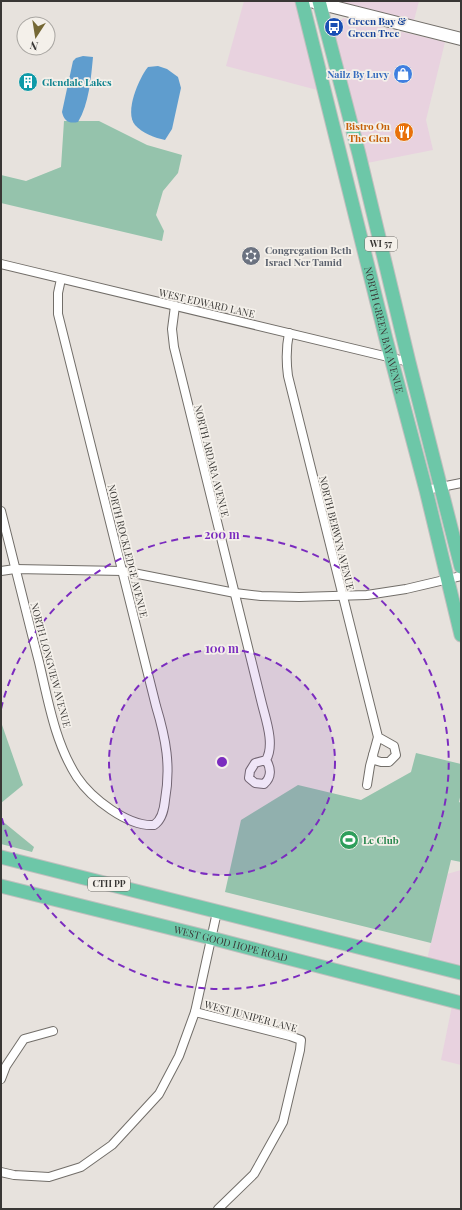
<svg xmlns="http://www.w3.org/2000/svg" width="462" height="1210" font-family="'Playfair Display',serif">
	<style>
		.commercial { fill: #e8d2df }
		.green { fill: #95c3ac }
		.water { fill: #5f9dce }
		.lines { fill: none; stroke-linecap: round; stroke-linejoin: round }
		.street-casing { stroke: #726e69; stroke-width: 10 }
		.secondary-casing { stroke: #726e69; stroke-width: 14 }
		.primary-casing { stroke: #c0bfbe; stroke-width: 15 }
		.street { stroke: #fff; stroke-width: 8 }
		.secondary { stroke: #fff; stroke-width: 12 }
		.primary { stroke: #6dc7a8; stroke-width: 13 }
		.ring { fill: none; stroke: #7b2cbf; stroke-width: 2; stroke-dasharray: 7 5 }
		.labels { text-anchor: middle; stroke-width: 3.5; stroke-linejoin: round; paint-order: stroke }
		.shield { fill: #f4f0ea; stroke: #716e6b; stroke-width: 1 }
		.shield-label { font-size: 9px; font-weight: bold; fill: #393735 }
		.transit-label { font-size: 10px; font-weight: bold; fill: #164399; stroke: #f4f0ea; text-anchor: start }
		.shop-label { font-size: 10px; font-weight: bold; fill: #366cbe; stroke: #f4f0ea; text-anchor: end }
		.culture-label { font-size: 10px; font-weight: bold; fill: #0d838f; stroke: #f4f0ea; text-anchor: start }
		.food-label { font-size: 10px; font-weight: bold; fill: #c56008; stroke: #f4f0ea; text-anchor: end }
		.worship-label { font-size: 10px; font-weight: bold; fill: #5b616d; stroke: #f4f0ea; text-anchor: start }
		.street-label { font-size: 10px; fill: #393735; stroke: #f4f0ea }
		.leisure-label { font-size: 10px; font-weight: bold; fill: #27864d; stroke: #f4f0ea; text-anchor: start }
		.centre { fill: #7b2cbf; stroke: #f4f0ea; stroke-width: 2 }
		.ring-label { font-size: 12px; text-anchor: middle; font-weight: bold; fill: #7b2cbf; stroke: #f4f0ea; stroke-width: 3.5; stroke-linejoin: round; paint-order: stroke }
	</style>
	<rect width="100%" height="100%" fill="#e7e2dd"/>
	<!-- commercial -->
	<g class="commercial">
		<path d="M244 1H302L321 91 226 66Z"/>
		<path d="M319 1H419L412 28Z"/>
		<path d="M343 18 445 42 426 120 433 150 367 163 334 29Z"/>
		<path d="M461 870V973L426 964 447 874Z"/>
		<path d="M453 1001 461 1003V1065L441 1060Z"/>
	</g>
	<!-- green -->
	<g class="green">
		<path d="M64 121H99L147 145 182 155 178 173 163 191 156 215 164 231 162 241 1 203V175L26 181 61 167Z"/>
		<path d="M1 722 23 785 1 803Z"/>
		<path d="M416 753 461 764V793L459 802 461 803V862L451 860 431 943 225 892 241 820 298 785 361 800 411 772Z"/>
		<path d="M1 820 34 847 32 852 1 844Z"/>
	</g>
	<!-- water -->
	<g class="water">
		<path d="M83 56 93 57C91 78 89 104 78 122 69 124 64 121 62 112L73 61 76 58Z"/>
		<path d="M158 66 167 69 178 77 181 88 172 129 165 140C155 138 142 133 135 125 124 112 139 78 148 67Z"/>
	</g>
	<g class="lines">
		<!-- street casing -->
		<g class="street-casing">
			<g id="street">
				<path d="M1 264 409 362"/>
				<path d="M175 306 172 329 174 347 262 704C266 720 275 745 266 760L255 763 250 771 249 778 255 783 264 784C272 777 271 768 266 760"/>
				<path d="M289 333C286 348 286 361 288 376L378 737 373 755 374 760 381 762H389L396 755 394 746 378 737"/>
				<path d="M426 490 461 483"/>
				<path d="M1 511C14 562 26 612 39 662 48 700 55 743 77 777 91 798 128 827 154 825 162 820 164 810 165 800 171 766 166 739 156 706L58 314V293L61 279"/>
				<path d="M1 571 15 569 123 571 235 593 261 596 299 597 367 595 406 589 461 576"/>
				<path d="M367 785 370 766 373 755"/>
				<path d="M195 1012 290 1036 301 1040 300 1050 283 1122 254 1174 218 1209"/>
				<path d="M1 1079 6 1066 24 1039 53 1031"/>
				<path d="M1 1172 14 1175 49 1177 81 1167 112 1145 159 1094 179 1056 195 1012 217 912"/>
			</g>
		</g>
		<!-- secondary casing -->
		<g class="secondary-casing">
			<path id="secondary" d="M310 1 461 39"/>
		</g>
		<!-- primary casing -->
		<g class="primary-casing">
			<g id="primary">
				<path id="s1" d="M302 1 386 339 426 490 461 635"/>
				<path d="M319 1 359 154 409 362 461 567"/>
				<path d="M1 857 461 973"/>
				<path id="s2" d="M1 886 211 938 461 1003"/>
			</g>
		</g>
		<!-- street -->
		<use href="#street" class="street"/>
		<!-- secondary -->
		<use href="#secondary" class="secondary"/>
		<!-- primary -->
		<use href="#primary" class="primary"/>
	</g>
	<!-- distance rings -->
	<circle cx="222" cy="762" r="113" fill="#7b2cbf" fill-opacity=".12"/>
	<g class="ring">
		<circle cx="222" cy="762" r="113"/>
		<path d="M1 709A227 227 0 1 1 1 815"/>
	</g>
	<!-- icons -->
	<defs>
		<g id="bus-disc" transform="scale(1)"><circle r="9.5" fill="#1a4fb4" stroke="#f4f0ea"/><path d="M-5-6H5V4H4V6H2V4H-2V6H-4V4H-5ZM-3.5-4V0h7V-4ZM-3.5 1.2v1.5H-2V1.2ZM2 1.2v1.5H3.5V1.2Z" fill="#fff"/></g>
		<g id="shop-disc" transform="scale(1)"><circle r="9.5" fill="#3f7fe0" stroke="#f4f0ea"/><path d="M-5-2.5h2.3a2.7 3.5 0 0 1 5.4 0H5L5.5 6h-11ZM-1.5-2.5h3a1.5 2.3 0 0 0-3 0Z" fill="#fff"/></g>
		<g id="building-disc" transform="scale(1)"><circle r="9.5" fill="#0f9aa8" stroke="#f4f0ea"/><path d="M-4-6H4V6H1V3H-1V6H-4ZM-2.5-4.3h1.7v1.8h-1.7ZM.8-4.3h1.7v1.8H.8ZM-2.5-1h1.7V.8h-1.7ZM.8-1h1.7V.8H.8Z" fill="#fff"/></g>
		<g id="restaurant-disc" transform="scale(1)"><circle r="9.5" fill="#e8710a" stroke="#f4f0ea"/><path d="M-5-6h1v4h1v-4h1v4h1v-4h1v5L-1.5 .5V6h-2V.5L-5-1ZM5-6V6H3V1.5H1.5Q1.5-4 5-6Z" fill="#fff"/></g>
		<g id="synagogue-disc" transform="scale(1)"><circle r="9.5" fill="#6b7280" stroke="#f4f0ea"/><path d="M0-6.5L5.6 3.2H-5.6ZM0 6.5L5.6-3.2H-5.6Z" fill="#fff"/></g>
		<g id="stadium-disc" transform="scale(1)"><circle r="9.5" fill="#2e9e5b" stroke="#f4f0ea"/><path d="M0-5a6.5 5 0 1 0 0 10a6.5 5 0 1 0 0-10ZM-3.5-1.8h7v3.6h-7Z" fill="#fff"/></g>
	</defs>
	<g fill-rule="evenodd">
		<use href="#bus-disc" x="334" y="27"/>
		<use href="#shop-disc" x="403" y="74"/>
		<use href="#building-disc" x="28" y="82"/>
		<use href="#restaurant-disc" x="404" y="132"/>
		<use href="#synagogue-disc" x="251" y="256"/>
		<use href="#stadium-disc" x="349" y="840"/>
	</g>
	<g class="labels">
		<!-- shield labels -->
		<g class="shield">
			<rect x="365" y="237" width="32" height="14" rx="3"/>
			<rect x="88" y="877" width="42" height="14" rx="3"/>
		</g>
		<g class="shield-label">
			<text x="381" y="247">WI 57</text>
			<text x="109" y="887">CTH PP</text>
		</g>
		<!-- transit labels -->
		<g class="transit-label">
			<text x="348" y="25">Green Bay &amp;<tspan x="348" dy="12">Green Tree</tspan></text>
		</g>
		<!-- shop labels -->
		<g class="shop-label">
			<text x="389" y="78">Nailz By Luvy</text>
		</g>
		<!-- culture labels -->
		<g class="culture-label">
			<text x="42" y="86">Glendale Lakes</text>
		</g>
		<!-- food labels -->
		<g class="food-label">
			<text x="390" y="130">Bistro On<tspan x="390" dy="12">The Glen</tspan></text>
		</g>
		<!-- worship labels -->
		<g class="worship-label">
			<text x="265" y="254">Congregation Beth<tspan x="265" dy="12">Israel Ner Tamid</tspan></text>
		</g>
		<!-- street labels -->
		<g class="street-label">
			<text transform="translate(207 303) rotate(13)" y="4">WEST EDWARD LANE</text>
			<text dy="4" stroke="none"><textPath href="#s1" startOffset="339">NORTH GREEN BAY AVENUE</textPath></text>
			<text transform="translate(212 461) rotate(76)" y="4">NORTH ARDARA AVENUE</text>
			<text transform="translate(337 533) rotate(76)" y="4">NORTH BERWYN AVENUE</text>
			<text transform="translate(128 551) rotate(76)" y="4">NORTH ROCKLEDGE AVENUE</text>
			<text transform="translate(51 665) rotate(75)" y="4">NORTH LONGVIEW AVENUE</text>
			<text dy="4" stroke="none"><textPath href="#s2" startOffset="237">WEST GOOD HOPE ROAD</textPath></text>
			<text transform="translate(251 1016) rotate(15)" y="4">WEST JUNIPER LANE</text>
		</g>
		<!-- leisure labels -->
		<g class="leisure-label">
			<text x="363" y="844">Le Club</text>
		</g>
	</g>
	<circle cx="222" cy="762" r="6" class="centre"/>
	<g class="ring-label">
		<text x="222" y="539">200 m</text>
		<text x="222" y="653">100 m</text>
	</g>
	<!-- border -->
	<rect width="462" height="1210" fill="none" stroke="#393735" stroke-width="4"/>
	<!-- north arrow -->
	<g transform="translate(36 36) rotate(192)"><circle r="19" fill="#f4f0ea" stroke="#a9a6a2"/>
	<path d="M0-3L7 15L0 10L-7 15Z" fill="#756835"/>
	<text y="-6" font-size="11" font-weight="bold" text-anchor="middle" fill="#393735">N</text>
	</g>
</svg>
